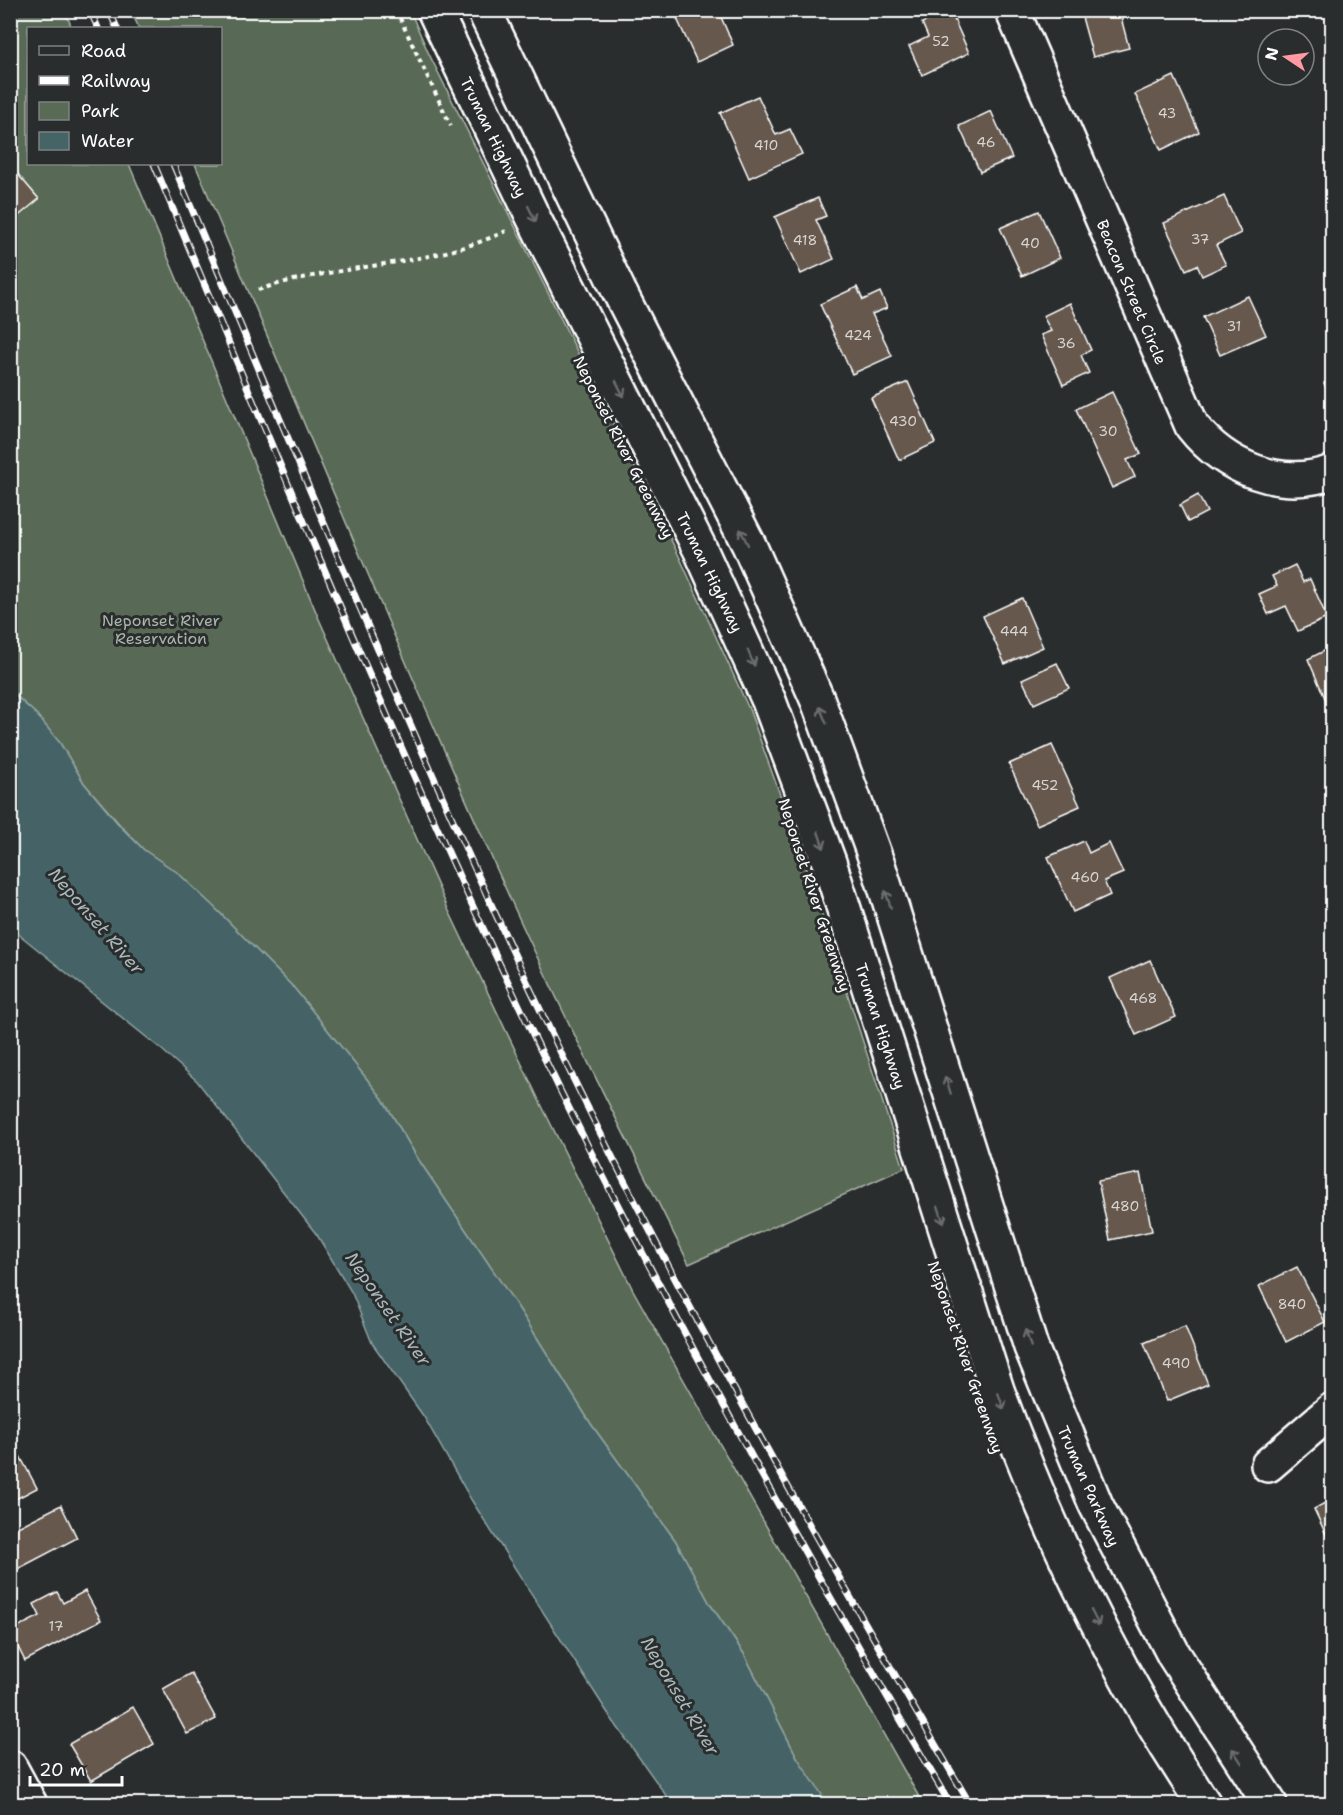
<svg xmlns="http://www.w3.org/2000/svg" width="1343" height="1815" font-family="'Shantell Sans',sans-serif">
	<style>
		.green { fill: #596b55; stroke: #acb5aa; stroke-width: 1.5 }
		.water { fill: #456466; stroke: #8fa2a3; stroke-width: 1.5 }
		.building { fill: #66594d; stroke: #fff; stroke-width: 1.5 }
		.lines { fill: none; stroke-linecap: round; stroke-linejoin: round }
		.minor-casing { stroke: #fff; stroke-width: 38 }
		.secondary-casing { stroke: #fff; stroke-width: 38 }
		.path { stroke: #fff; stroke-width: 4; stroke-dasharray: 4.5 4.5; stroke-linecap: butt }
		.minor { stroke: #2a2d2e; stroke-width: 33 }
		.secondary { stroke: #2a2d2e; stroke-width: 33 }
		.rail-casing { stroke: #fff; stroke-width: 7 }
		.rail { stroke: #2a2d2e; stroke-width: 4.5; stroke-dasharray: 14; stroke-linecap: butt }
		.oneway { stroke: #6a6c6d }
		.labels { text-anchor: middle; stroke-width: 6; stroke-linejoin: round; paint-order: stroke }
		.number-label { font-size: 14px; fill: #d9d6d2 }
		.street-label { font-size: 16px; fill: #fff; stroke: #2a2d2e }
		.park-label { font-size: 16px; fill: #acb5aa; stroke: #2a2d2e }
		.water-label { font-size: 18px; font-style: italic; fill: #abb9ba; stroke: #2a2d2e }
	</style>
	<rect width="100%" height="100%" fill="#2a2d2e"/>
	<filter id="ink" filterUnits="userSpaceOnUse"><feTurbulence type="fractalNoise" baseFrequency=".0167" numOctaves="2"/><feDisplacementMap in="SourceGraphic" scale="12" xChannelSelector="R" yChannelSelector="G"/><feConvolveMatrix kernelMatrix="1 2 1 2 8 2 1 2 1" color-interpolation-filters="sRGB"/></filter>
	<g filter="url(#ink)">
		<!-- green -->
		<g class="green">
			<path d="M14 10 65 11 72 28H28V164H129L319 619 449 911 537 1096 633 1290 923 1804H727L797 1757 744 1654 710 1604 675 1540 591 1424 519 1309 418 1159 382 1098 294 988 214 907 178 873 144 850 121 826 84 783 60 743 36 714 11 691 10 12Z"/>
			<path d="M131 11H410L429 54 680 558 749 709 807 869 904 1168 689 1264C626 1138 561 1012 503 883 396 645 296 404 195 164H220V28H139Z"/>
		</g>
		<!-- water -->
		<path class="water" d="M10 691 36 714 60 743 84 783 120 826 144 850 178 873 214 907 294 988 382 1098 418 1159 519 1309 591 1424 675 1540 710 1604 744 1654 797 1757 828 1804H672L611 1718 472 1501 424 1417 372 1343 352 1293 317 1235 197 1081 161 1049 11 928Z"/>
		<!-- building -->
		<g class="building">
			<path d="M673 10H718L733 45 697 62Z"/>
			<path d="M950 10 969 53 922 75 909 46 928 37 922 23Z"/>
			<path d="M1080 10H1119L1129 48 1093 57Z"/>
			<path d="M1174 76 1199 132 1161 150 1135 94Z"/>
			<path d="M758 96 776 135 790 129 802 154 749 178 720 113Z"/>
			<path d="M991 111 1012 158 980 172 959 126Z"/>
			<path d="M10 165 39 199 10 223Z"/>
			<path d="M1224 196 1241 233 1216 245 1226 265 1202 276 1197 265 1186 270 1164 223Z"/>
			<path d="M818 198 826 216 816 220 834 259 801 274 775 217Z"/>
			<path d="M1039 211 1060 258 1022 276 1000 228Z"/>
			<path d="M857 287 863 300 880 292 887 308 872 314 892 356 852 374 820 304Z"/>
			<path d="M1248 296 1266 335 1220 355 1203 317Z"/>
			<path d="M1070 303 1091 350 1081 355 1089 373 1063 385 1041 335 1051 331 1043 316Z"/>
			<path d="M1332 379V402L1324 383Z"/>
			<path d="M908 382 935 443 899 460 871 398Z"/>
			<path d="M1112 392 1141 454 1127 460 1135 477 1112 488 1076 409Z"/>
			<path d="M1198 495 1207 512 1188 522 1180 505Z"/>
			<path d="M1295 565 1303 582 1310 579 1327 618 1298 631 1286 606 1268 614 1259 594 1277 586 1272 576Z"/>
			<path d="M1022 598 1043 647 1005 664 983 616Z"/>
			<path d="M1332 647V714L1308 659Z"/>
			<path d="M1057 663 1069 688 1034 704 1022 679Z"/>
			<path d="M1052 745 1080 806 1037 825 1009 764Z"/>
			<path d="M1084 841 1089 853 1109 843 1123 873 1104 881 1110 895 1073 912 1048 857Z"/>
			<path d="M1150 960 1176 1017 1136 1035 1110 978Z"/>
			<path d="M1140 1173 1152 1231 1110 1240 1098 1181Z"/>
			<path d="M1332 1244V1266L1324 1248Z"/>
			<path d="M1297 1267 1325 1322 1286 1342 1259 1286Z"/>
			<path d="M1185 1326 1208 1384 1167 1401 1144 1343Z"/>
			<path d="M13 1443 37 1488 10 1502V1445Z"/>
			<path d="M1332 1499V1547L1314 1509Z"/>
			<path d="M61 1505 77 1538 10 1573V1531Z"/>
			<path d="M85 1591 101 1620 25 1661 10 1631 40 1616 34 1604 57 1592 63 1603Z"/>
			<path d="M191 1673 216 1719 187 1734 163 1689Z"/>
			<path d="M133 1707 154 1744 91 1781 69 1744Z"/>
		</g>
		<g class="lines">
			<!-- minor casing -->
			<g class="minor-casing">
				<g id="minor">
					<path d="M1012 10 1192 426C1225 468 1281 491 1332 472"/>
					<path d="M1268 1465 1332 1410"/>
					<path d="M10 1767 30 1804"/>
				</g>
			</g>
			<!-- secondary casing -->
			<g class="secondary-casing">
				<g id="secondary">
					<path d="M434 10 533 217 700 549 769 701 829 862 997 1390C1050 1535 1117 1676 1204 1804"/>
					<path d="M484 10 619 291 749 545 818 701 879 868 1031 1347 1096 1505 1174 1655 1270 1804"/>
				</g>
			</g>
			<!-- path -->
			<g class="path">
				<path d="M396 10 451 126"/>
				<path d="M258 290C339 263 428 268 506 231"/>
			</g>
			<!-- minor -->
			<use href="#minor" class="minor"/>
			<!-- secondary -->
			<use href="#secondary" class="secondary"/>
			<!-- rail casing -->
			<g class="rail-casing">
				<g id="rail">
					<path d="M90 10 98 28"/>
					<path d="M109 10 117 28"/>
					<path d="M154 164C284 474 411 786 559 1088 679 1332 812 1570 950 1804"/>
					<path d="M173 164C302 471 428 780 574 1080 695 1327 831 1567 970 1804"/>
				</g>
			</g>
			<!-- rail -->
			<use href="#rail" class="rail"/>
		</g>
		<!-- one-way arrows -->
		<defs><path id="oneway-shaft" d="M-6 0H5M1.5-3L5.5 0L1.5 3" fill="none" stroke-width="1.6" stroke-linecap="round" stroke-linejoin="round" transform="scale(1.5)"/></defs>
		<g class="oneway">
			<use href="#oneway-shaft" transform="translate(532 214) rotate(64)"/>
			<use href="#oneway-shaft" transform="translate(620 389) rotate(63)"/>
			<use href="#oneway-shaft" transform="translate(744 537) rotate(-117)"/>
			<use href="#oneway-shaft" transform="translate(751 658) rotate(67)"/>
			<use href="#oneway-shaft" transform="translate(823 715) rotate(-112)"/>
			<use href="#oneway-shaft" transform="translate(821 840) rotate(71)"/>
			<use href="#oneway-shaft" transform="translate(888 899) rotate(-108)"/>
			<use href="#oneway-shaft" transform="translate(948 1085) rotate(-108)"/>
			<use href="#oneway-shaft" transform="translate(941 1215) rotate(72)"/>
			<use href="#oneway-shaft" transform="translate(1028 1338) rotate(-108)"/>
			<use href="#oneway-shaft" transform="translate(1001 1401) rotate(70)"/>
			<use href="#oneway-shaft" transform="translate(1095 1618) rotate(63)"/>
			<use href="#oneway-shaft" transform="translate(1237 1756) rotate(-123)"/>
		</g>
	</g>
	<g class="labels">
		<!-- number labels -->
		<g class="number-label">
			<text x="941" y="46">52</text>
			<text x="1167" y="118">43</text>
			<text x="986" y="147">46</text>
			<text x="766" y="150">410</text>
			<text x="1200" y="244">37</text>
			<text x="805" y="245">418</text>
			<text x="1030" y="248">40</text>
			<text x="1234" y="331">31</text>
			<text x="858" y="340">424</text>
			<text x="1066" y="348">36</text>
			<text x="903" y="426">430</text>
			<text x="1108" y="436">30</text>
			<text x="1014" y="636">444</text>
			<text x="1045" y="790">452</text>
			<text x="1085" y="882">460</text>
			<text x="1143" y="1003">468</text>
			<text x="1125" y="1211">480</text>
			<text x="1292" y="1309">840</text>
			<text x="1176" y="1368">490</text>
			<text x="56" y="1631">17</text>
		</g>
		<!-- street labels -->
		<g class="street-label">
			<text transform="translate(494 137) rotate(64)" y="6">Truman Highway</text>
			<text transform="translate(1132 292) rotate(67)" y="6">Beacon Street Circle</text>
			<text transform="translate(624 447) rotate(63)" y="6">Neponset River Greenway</text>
			<text transform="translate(710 572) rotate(64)" y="6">Truman Highway</text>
			<text transform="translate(815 895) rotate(72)" y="6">Neponset River Greenway</text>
			<text transform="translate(881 1026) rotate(72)" y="6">Truman Highway</text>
			<text transform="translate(966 1357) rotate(71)" y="6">Neponset River Greenway</text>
			<text transform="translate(1089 1486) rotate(66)" y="6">Truman Parkway</text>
		</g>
		<!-- park labels -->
		<g class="park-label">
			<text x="161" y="626">Neponset River<tspan x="161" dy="18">Reservation</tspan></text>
		</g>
		<!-- water labels -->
		<g class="water-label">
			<text transform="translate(96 921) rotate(49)" y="6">Neponset River</text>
			<text transform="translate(388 1309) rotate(55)" y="6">Neponset River</text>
			<text transform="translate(680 1696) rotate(59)" y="6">Neponset River</text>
		</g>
	</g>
	<!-- margin -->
	<rect width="1343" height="1815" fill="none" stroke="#2a2d2e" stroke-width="36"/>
	<rect x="18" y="18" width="1307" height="1779" fill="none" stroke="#fff" stroke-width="2" filter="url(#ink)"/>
	<!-- legend -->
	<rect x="27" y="27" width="195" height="138" fill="#2a2d2e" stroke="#7f8182" stroke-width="1.5"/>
	<rect x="39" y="46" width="30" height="9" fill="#2a2d2e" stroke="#7f8182" stroke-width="1.5"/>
	<text x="81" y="57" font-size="18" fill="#ffffff">Road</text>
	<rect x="39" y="76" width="30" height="9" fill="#ffffff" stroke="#7f8182" stroke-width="1.5"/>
	<text x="81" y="87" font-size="18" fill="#ffffff">Railway</text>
	<rect x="39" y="102" width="30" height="18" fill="#596b55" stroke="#7f8182" stroke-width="1.5"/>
	<text x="81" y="117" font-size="18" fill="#ffffff">Park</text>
	<rect x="39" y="132" width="30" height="18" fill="#456466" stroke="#7f8182" stroke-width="1.5"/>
	<text x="81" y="147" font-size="18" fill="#ffffff">Water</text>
	<!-- north arrow -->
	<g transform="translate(1286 57) rotate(283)"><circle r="28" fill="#2a2d2e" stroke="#7f8182" stroke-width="1.5"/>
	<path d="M0-4.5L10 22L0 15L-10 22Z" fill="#ff9aa2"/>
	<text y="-9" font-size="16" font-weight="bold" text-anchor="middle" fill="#ffffff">N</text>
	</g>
	<!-- scale -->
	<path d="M30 1776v9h92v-9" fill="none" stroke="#ffffff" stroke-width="3"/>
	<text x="39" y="1776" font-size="18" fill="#ffffff" stroke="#2a2d2e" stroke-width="4.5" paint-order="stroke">20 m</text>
</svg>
